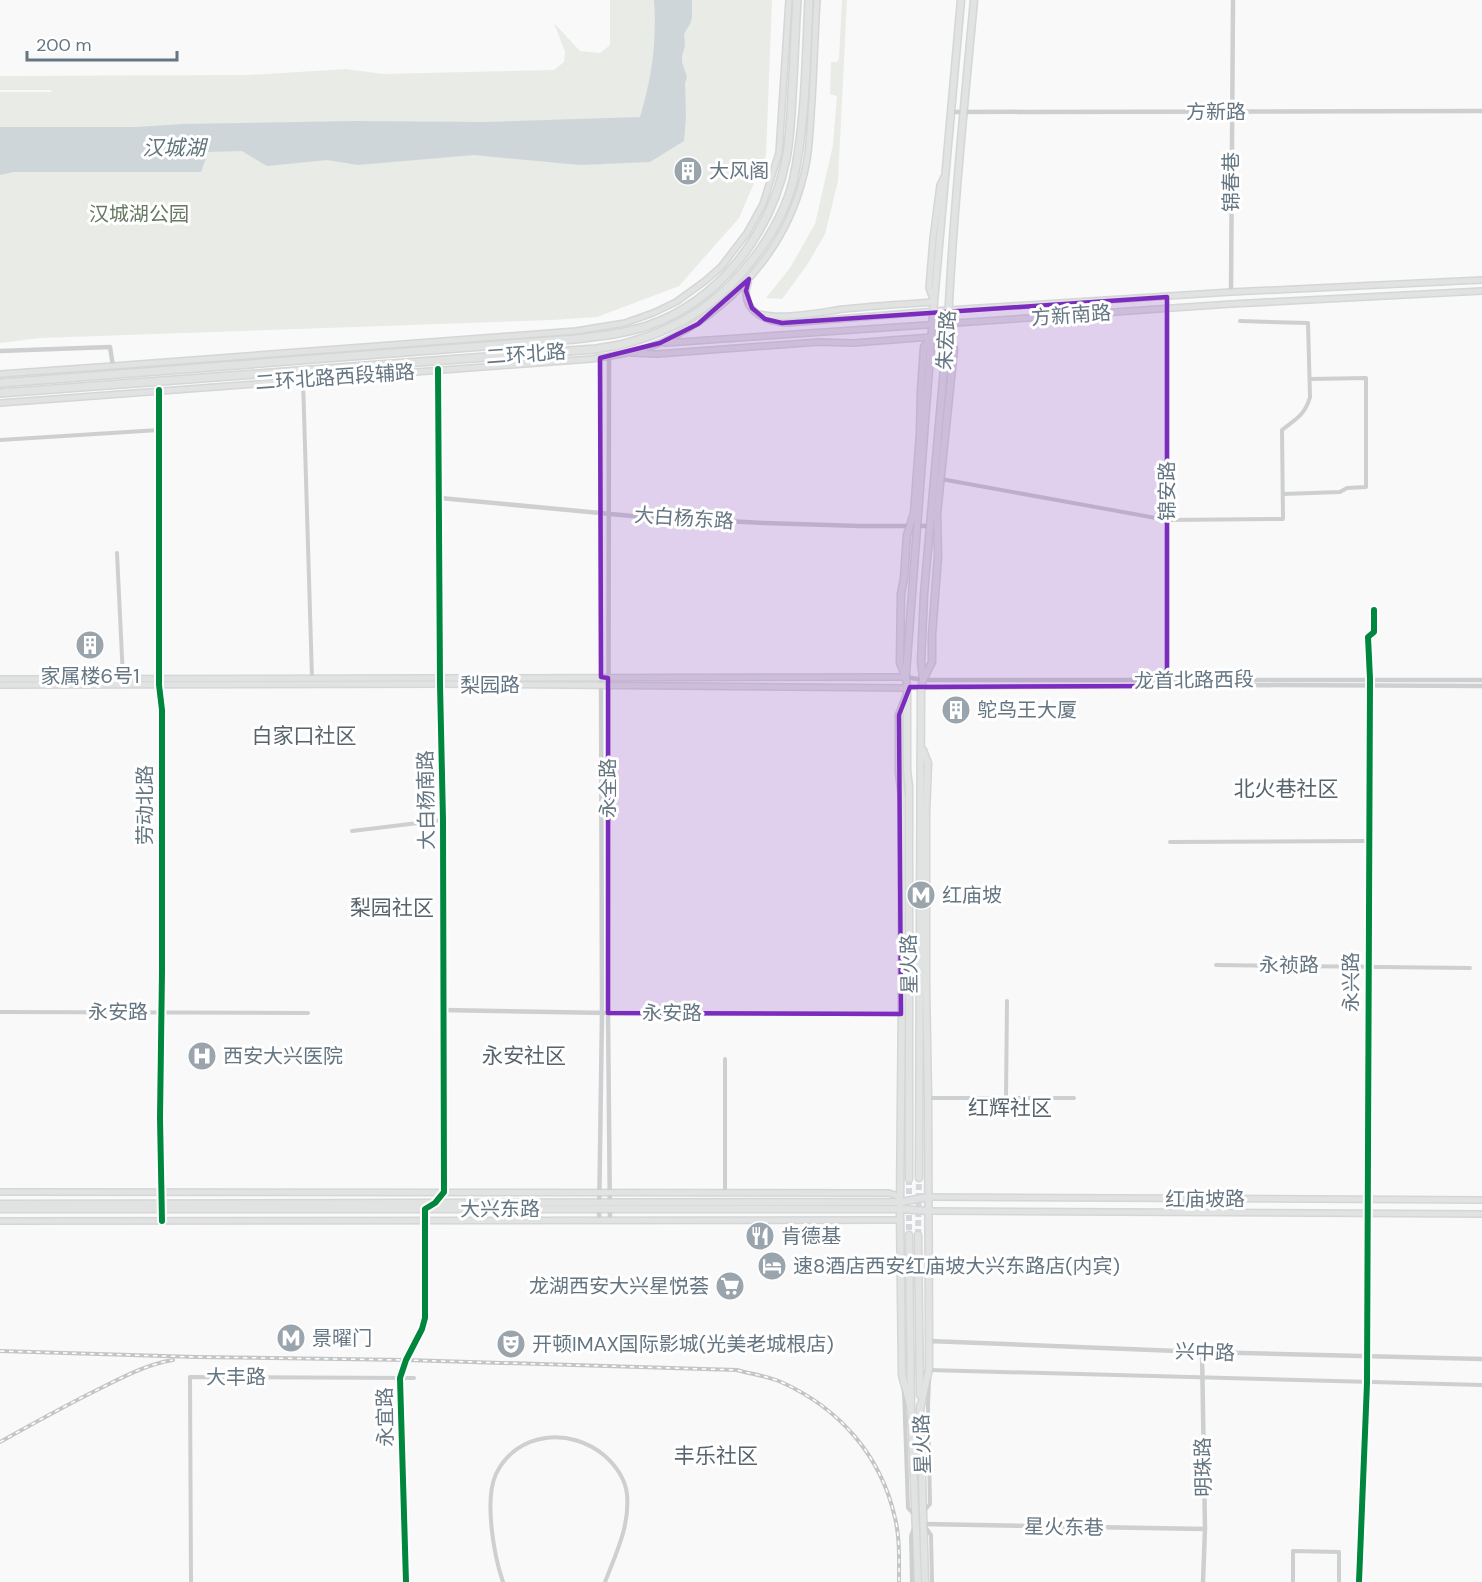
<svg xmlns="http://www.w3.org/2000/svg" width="1482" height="1582" font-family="'DM Sans','Noto Sans SC',sans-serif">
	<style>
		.green { fill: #e8ebe6 }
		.water { fill: #ced6d9 }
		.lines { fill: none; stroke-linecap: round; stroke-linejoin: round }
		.primary-tunnel { stroke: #d4d8dc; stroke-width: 6; stroke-dasharray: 6 3; stroke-linecap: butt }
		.secondary-casing { stroke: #d5d6d7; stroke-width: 8 }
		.primary-casing { stroke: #d5d6d7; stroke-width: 9 }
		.trunk-casing { stroke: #d5d6d6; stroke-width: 10 }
		.minor { stroke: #cecfd0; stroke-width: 4 }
		.tertiary { stroke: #cecfd0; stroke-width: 4.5 }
		.secondary { stroke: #e1e2e2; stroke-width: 5 }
		.primary { stroke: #e1e2e2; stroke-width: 6 }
		.trunk { stroke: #e1e2e2; stroke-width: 7 }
		.rail-casing { stroke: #c3c5c6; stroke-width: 4 }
		.rail { stroke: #fff; stroke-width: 1.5; stroke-dasharray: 4.5; stroke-linecap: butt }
		.cycleway-casing { stroke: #fff; stroke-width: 10 }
		.cycleway { stroke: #00873e; stroke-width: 6 }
		.marked { fill: #7b2cbf; fill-opacity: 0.2; stroke: #7b2cbf; stroke-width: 4.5; stroke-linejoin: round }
		.labels { text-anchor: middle; stroke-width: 6; stroke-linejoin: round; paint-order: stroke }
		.street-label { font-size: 20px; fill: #657683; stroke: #fff }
		.poi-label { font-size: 20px; fill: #657683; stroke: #fff; text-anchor: start }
		.park-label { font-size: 20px; fill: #687a64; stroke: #fff }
		.water-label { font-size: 21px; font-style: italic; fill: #60757c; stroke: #fff }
		.neighbourhood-label { font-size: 21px; fill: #57646e; stroke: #fff }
	</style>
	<rect width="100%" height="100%" fill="#f9f9f9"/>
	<!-- green -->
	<g class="green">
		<path d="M610 0H772L766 155 739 218 679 286 597 317 552 320 40 338 0 343V92H52L51 90H0V76L249 75 346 69 383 74 554 70 564 62 565 52 554 23 580 51 600 53 610 45Z"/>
		<path d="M842 0H847L838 181 825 234 807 265 782 299 766 298 790 268 815 224 833 145 837 96 830 94 831 62H837L839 59Z"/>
	</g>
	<!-- water -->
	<path class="water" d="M654 0H692V18L690 24 684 34 685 46 682 56V62L687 77 685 83 686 117 684 141 650 162 580 165 474 155 358 165 327 160 267 166 242 151 208 152 201 172H13L0 175V127H136L182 124 355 121 485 122 640 117C652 77 657 42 654 0Z"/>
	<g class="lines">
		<!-- primary-tunnel -->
		<g class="primary-tunnel">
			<path d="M909 1179V1235"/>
			<path d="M918 1235 919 1178"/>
		</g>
		<!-- secondary casing -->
		<g class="secondary-casing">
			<g id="secondary">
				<path d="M748 283C739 310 765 322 788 323L948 310 1231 292 1482 280"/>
				<path d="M760 314C783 320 821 312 844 309 874 306 904 304 934 302L929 288 933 239 940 185 944 177"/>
				<path d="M665 343 1231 304 1482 291"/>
				<path d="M632 353 657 354 819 342 853 343 931 337"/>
				<path d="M0 374 113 366 576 331 625 323 653 313 676 302 705 281 721 267 747 233 763 204 779 153 789 0"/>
				<path d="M0 403 591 359C615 356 641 351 662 342 730 311 785 251 803 178 810 153 810 126 812 100 814 67 815 33 817 0"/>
				<path d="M0 679 906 677"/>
				<path d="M0 685 440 684 907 688"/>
				<path d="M0 1192 878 1193H889L898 1196 900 1201"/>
				<path d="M928 1197 1482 1200"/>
				<path d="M929 1211 1482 1214"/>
				<path d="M0 1221 900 1220"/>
			</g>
		</g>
		<!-- primary casing -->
		<g class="primary-casing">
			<g id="primary">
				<path d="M906 674 934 302 961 0"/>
				<path d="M923 679 921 662 924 594 948 323C953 215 964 108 974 0"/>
				<path d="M906 697 899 715V772L902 798V993L900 1209 902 1375 911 1409"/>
				<path d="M919 1178 921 687 923 680 932 662V635L938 556 937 514 954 349 947 333"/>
				<path d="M909 1179V786L907 770V688L906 677 900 663 901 594 904 578 907 535 914 513 920 433 921 390 924 347 931 337"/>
				<path d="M0 1204 901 1202 928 1197"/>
				<path d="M0 1209H900L929 1211"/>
				<path d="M909 1235 911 1409 918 1582"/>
				<path d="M918 1235 920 1395"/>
				<path d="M920 1406 925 1582"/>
				<path d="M920 1410 929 1369V1341L928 1098 926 984V813L928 763 923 750"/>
			</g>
		</g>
		<!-- trunk casing -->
		<g class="trunk-casing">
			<g id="trunk">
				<path d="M0 383 575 339C599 336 623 334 647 326 720 301 771 233 786 159 790 139 791 116 792 95 794 64 795 32 797 0"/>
				<path d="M0 393 596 349C606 347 617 346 627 343 686 327 727 297 762 247 775 228 787 205 793 182 806 122 806 60 809 0"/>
			</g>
		</g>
		<!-- minor -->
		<g class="minor">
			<path d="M438 370 440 678"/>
			<path d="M303 380 312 678"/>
			<path d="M0 440 159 430"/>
			<path d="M941 479 1167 520 1283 519 1282 430C1296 419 1305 415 1310 397L1308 323 1240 321"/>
			<path d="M1283 494 1340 492 1347 488 1366 487V378L1310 379"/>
			<path d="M117 553 123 678"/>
			<path d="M1370 679 1368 637 1374 632V610"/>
			<path d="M352 831 443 820"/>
			<path d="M1170 842 1368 841"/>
			<path d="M1216 965 1470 968"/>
			<path d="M0 1012 308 1013"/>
			<path d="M725 1059V1193"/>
			<path d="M928 1098H1074"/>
			<path d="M1006 1098 1007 1001"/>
			<path d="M929 1370 1482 1385"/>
			<path d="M904 1391 908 1508 915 1515"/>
			<path d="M924 1511 930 1504 928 1406 929 1380"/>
			<path d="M924 1525 931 1535 932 1582"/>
			<path d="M191 1582 190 1377 414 1378"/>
			<path d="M503 1582C494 1556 484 1500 496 1474 517 1431 571 1427 605 1456 616 1466 625 1478 627 1494 630 1526 616 1553 605 1582"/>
			<path d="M912 1582 911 1536 914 1528"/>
			<path d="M1293 1582V1551L1339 1552V1582"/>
		</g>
		<!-- tertiary -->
		<g class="tertiary">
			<path d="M950 112 1482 111"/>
			<path d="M1231 292 1233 0"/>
			<path d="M0 351 110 347 113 366"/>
			<path d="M609 356 608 1013 610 1220"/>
			<path d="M159 390V685L162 710V971L160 1118 162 1221"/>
			<path d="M440 498 632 516 764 523 860 526H930"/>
			<path d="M906 677 923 680C1109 681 1296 679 1482 680"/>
			<path d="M1167 681V297"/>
			<path d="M907 688 1241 685 1482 686"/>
			<path d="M443 1010 608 1013 901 1014"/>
			<path d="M435 1203 444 1192 443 820 440 678"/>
			<path d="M599 1220 602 1013 600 358"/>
			<path d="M929 1341 1202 1352 1482 1359"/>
			<path d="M1202 1352 1205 1529 1203 1582"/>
			<path d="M924 1524 1205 1529"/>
			<path d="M406 1582 400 1385C402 1360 419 1342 425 1318L424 1221 425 1209 427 1208"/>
			<path d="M1359 1582 1367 1383 1370 679"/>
		</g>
		<!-- secondary -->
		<use href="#secondary" class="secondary"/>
		<!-- primary -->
		<use href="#primary" class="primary"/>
		<!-- trunk -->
		<use href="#trunk" class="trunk"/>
		<!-- rail casing -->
		<g class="rail-casing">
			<g id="rail">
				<path d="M0 1351 196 1357 406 1360 737 1370C751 1374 767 1376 781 1382 839 1408 881 1455 895 1518 900 1538 899 1561 899 1582"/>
				<path d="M0 1442C34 1423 68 1404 103 1387 125 1376 148 1364 173 1360"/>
			</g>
		</g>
		<!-- rail -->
		<use href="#rail" class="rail"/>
		<!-- cycleway casing -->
		<g class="cycleway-casing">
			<g id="cycleway">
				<path d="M159 390V685L162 710V971L160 1118 162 1221"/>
				<path d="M406 1582 400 1378 406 1360 422 1329 425 1318V1209L435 1203 444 1192 443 820 440 684 438 369"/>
				<path d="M1359 1582 1367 1383 1370 679 1368 637 1374 632V610"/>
			</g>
		</g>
		<!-- cycleway -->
		<use href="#cycleway" class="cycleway"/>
	</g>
	<!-- marked area -->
	<path class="marked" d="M749 279 746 291 752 308 765 319 782 323 1167 297V686L910 687 899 715 901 1014 608 1013V678L601 677 600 358 660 343 698 324Z"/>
	<!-- icons -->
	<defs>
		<g id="building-disc" transform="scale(1.5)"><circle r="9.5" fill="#99a4ac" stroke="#fff"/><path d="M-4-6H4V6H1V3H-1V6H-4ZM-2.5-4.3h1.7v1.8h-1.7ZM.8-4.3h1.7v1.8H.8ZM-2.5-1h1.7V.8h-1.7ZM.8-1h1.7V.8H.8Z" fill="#fff"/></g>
		<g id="metro-disc" transform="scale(1.5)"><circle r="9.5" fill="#99a4ac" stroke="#fff"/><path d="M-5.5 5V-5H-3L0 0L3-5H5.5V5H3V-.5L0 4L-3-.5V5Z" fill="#fff"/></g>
		<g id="hospital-disc" transform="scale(1.5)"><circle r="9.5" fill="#99a4ac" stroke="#fff"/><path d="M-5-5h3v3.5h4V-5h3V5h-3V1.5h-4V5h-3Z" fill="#fff"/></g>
		<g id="restaurant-disc" transform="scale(1.5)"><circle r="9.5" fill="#99a4ac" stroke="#fff"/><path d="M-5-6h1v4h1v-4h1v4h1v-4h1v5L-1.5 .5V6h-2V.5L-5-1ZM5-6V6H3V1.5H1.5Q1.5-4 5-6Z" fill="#fff"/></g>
		<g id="hotel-disc" transform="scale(1.5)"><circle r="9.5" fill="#99a4ac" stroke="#fff"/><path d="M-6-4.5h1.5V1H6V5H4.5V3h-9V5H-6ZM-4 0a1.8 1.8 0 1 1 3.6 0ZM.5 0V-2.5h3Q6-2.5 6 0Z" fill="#fff"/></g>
		<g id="supermarket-disc" transform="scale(1.5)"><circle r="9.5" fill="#99a4ac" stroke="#fff"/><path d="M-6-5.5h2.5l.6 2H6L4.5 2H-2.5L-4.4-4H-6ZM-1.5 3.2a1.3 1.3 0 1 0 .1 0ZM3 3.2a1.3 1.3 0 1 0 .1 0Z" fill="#fff"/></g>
		<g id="theatre-disc" transform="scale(1.5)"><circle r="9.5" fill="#99a4ac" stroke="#fff"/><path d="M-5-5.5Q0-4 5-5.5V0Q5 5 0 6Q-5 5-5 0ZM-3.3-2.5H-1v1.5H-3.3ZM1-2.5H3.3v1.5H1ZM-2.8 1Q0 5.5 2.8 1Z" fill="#fff"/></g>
	</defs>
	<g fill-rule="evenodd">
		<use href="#building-disc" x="688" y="171"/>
		<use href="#building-disc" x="90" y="645"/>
		<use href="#building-disc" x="956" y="710"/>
		<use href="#metro-disc" x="921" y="895"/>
		<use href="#hospital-disc" x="202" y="1056"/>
		<use href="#restaurant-disc" x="760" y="1236"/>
		<use href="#hotel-disc" x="772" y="1266"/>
		<use href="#supermarket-disc" x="730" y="1286"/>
		<use href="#metro-disc" x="291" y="1338"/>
		<use href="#theatre-disc" x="511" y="1344"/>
	</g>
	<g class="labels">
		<!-- street labels -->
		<g class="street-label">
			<text x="1216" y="119">方新路</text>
			<text transform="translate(1231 182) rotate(-90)" y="7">锦春巷</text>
			<text transform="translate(1071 315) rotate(-4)" y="7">方新南路</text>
			<text transform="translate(946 340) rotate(-86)" y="7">朱宏路</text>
			<text transform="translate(526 354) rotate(-4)" y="7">二环北路</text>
			<text transform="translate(335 377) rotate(-4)" y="7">二环北路西段辅路</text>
			<text transform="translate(1167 491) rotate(-90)" y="7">锦安路</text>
			<text transform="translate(684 518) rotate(4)" y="7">大白杨东路</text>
			<text transform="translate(1194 680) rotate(-1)" y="7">龙首北路西段</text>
			<text x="490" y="692">梨园路</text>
			<text transform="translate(608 788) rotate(-90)" y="7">永全路</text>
			<text transform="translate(426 800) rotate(-91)" y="7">大白杨南路</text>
			<text transform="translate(145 805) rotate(-90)" y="7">劳动北路</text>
			<text transform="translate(909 964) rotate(-91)" y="7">星火路</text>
			<text x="1289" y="972">永祯路</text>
			<text transform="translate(1351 982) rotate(-90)" y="7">永兴路</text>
			<text x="118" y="1019">永安路</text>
			<text x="672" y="1020">永安路</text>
			<text x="1205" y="1206">红庙坡路</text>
			<text x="500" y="1216">大兴东路</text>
			<text transform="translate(1205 1352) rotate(2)" y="7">兴中路</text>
			<text x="236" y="1384">大丰路</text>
			<text transform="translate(385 1417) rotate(-91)" y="7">永宜路</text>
			<text transform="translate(922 1444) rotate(-92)" y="7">星火路</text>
			<text transform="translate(1203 1467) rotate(-91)" y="7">明珠路</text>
			<text transform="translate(1064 1527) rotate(1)" y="7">星火东巷</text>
		</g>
		<!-- poi labels -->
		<g class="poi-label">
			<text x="709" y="178">大风阁</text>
			<text x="90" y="683" text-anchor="middle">家属楼6号1</text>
			<text x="977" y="717">鸵鸟王大厦</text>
			<text x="942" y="902">红庙坡</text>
			<text x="223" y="1063">西安大兴医院</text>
			<text x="781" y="1243">肯德基</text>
			<text x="793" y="1273">速8酒店西安红庙坡大兴东路店(内宾)</text>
			<text x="709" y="1293" text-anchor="end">龙湖西安大兴星悦荟</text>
			<text x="312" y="1345">景曜门</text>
			<text x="532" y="1351">开顿IMAX国际影城(光美老城根店)</text>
		</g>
		<!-- park labels -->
		<g class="park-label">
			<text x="139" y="221">汉城湖公园</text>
		</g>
		<!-- water labels -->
		<g class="water-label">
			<text x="174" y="155">汉城湖</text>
		</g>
		<!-- neighbourhood labels -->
		<g class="neighbourhood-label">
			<text x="304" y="743">白家口社区</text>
			<text x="1286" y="796">北火巷社区</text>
			<text x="392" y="915">梨园社区</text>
			<text x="524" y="1063">永安社区</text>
			<text x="1010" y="1115">红辉社区</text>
			<text x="716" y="1463">丰乐社区</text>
		</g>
	</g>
	<!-- scale -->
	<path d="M27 51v9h150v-9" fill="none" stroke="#657683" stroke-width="3"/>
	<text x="36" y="51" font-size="18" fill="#657683" stroke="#ffffff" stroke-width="4.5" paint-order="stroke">200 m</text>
</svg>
